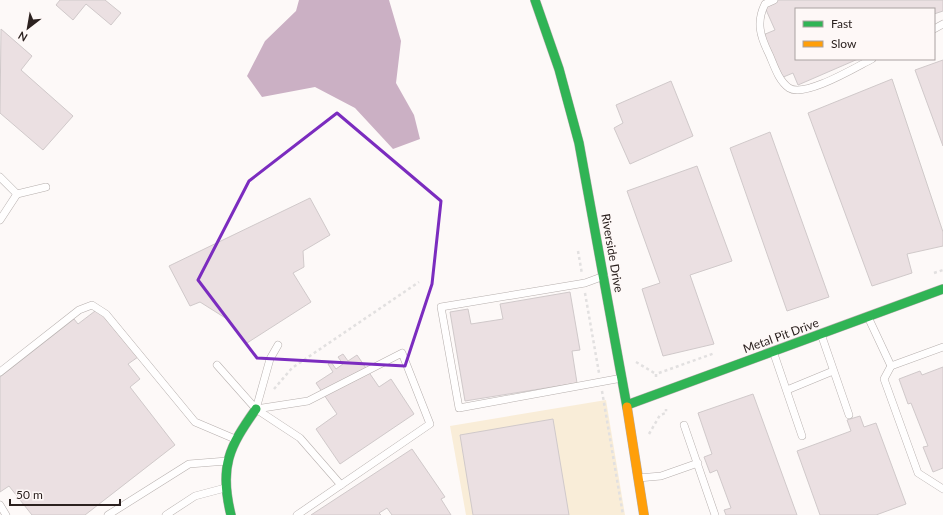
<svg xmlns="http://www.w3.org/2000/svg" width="943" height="515" font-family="Lato,sans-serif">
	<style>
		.green { fill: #f9edd8 }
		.water { fill: #cbb0c4 }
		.building { fill: #ebe0e2; stroke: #d0c9ca }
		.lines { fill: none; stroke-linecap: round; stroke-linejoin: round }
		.lane-casing { stroke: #b6afad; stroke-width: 8 }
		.fast-casing { stroke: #b6afad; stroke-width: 10 }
		.slow-casing { stroke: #b6afad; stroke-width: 10 }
		.path { stroke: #e2e0e0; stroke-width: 2.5; stroke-dasharray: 3 3; stroke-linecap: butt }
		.lane { stroke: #fffefe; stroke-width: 7 }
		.fast { stroke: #30b455; stroke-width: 9 }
		.slow { stroke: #ff9f0a; stroke-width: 9 }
		.marked { fill: none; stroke: #7b2cbf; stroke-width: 3; stroke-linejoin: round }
		.labels { text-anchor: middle; stroke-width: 3; stroke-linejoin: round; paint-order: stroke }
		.street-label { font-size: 12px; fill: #2b211f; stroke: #fef8f7 }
	</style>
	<rect width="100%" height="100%" fill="#fdf9f8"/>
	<!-- green -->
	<path class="green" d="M606 400 625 515H466L450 426Z"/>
	<!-- water -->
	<path class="water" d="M299 0H389L401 41 396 83 414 115 420 139 393 149 355 108 315 87 262 97 247 76 265 41 296 11Z"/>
	<!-- building -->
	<g class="building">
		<path d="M60 0H105L121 13 111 25 86 4 73 20 56 5Z"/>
		<path d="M770 0H943V11L934 14V9H796V59H858L798 85 793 73 781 78 763 35 775 30 763 3Z"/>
		<path d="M1 29 32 56 21 70 73 116 43 150 0 113Z"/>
		<path d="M943 60V146L915 70Z"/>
		<path d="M892 79 943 232V246L907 254 912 273 872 286 808 113Z"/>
		<path d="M671 81 693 136 630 164 614 128 623 123 616 105Z"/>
		<path d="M770 132 829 297 787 311 730 148Z"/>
		<path d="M697 166 732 261 690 275 714 344 663 356 642 289 660 283 627 191Z"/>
		<path d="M310 198 330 235 303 251 304 267 293 273 311 302 247 343 227 319 200 302 190 306 169 266Z"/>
		<path d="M570 292 580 350 572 351 577 383 465 401 450 312 468 309 471 324 503 319 500 304Z"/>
		<path d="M99 308 138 357 128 364 140 379 130 387 175 445 85 515H32L9 486 0 492V377L74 319 78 324Z"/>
		<path d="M343 354 348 361 357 355 379 387 391 379 414 414 340 464 316 429 337 414 316 383 333 372 328 364 331 362 336 369 343 364 338 357Z"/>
		<path d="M943 367V468L933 472 923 447 928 446 911 403 908 404 899 379 920 371 922 375Z"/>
		<path d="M753 394 797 515H726L724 510 731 508 717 470 710 473 704 457 712 454 698 413Z"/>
		<path d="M860 416 864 427 876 423 906 504 876 515H820L797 451 851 431 847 420Z"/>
		<path d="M553 419 569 515H473L460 435Z"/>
		<path d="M412 449 445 497 441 499 451 515H392L387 508 379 513 381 515H311Z"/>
	</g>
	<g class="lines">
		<!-- lane casing -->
		<g class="lane-casing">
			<g id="lane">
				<path d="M774 0 765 4C756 22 760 36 769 54 774 65 778 80 789 88 805 98 856 67 872 59"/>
				<path d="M934 29 943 24"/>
				<path d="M0 177 17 194"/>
				<path d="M0 220 17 194 46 187"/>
				<path d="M604 276 585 283 441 307 459 408 622 378"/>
				<path d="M868 317 891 366 943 347"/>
				<path d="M821 334 849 415"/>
				<path d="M773 351 802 436"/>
				<path d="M217 365 256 409 270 359 278 345"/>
				<path d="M891 366 884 379 918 473 943 489"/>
				<path d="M0 372 79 310 92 305 106 314 195 422 235 439"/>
				<path d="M787 390 833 371"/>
				<path d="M256 409 308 401 402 353 430 424 297 515"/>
				<path d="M256 409 300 438 341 485"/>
				<path d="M684 425 715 515"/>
				<path d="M638 478 661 476 698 463"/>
				<path d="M0 505 6 515"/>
				<path d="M108 515 189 464 227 461"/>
				<path d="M166 515 195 496 225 488"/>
			</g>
		</g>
		<!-- fast casing -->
		<g class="fast-casing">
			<g id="fast">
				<path d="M535 0 559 69 579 143 627 407"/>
				<path d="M627 405 943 289"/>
				<path d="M231 515C219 467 229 447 256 409"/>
			</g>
		</g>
		<!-- slow casing -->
		<g class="slow-casing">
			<path id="slow" d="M627 407 644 515"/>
		</g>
		<!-- path -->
		<g class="path">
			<path d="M578 251 582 274"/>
			<path d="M934 273 943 270"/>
			<path d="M585 293 599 373"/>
			<path d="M636 362 656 374"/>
			<path d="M656 377V374L715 353"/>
			<path d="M274 389 292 368 419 282"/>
			<path d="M602 391 623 515"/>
			<path d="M649 434 660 415 666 413V409"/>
		</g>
		<!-- lane -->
		<use href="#lane" class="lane"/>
		<!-- fast -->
		<use href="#fast" class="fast"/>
		<!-- slow -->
		<use href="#slow" class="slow"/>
	</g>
	<!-- marked area -->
	<path class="marked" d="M337 113 441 201 432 284 405 366 257 358 198 280 249 181Z"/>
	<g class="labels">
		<!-- street labels -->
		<g class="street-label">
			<text transform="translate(612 253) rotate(80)" y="4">Riverside Drive</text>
			<text transform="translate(781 336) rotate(-20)" y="4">Metal Pit Drive</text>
		</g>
	</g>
	<!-- legend -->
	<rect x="795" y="8" width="140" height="52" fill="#fef8f7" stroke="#aaa2a1"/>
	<rect x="803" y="21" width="20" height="6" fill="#30b455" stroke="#aaa2a1"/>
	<text x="831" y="28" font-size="12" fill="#2b211f">Fast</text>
	<rect x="803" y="41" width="20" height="6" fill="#ff9f0a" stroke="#aaa2a1"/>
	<text x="831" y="48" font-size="12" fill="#2b211f">Slow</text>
	<!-- north arrow -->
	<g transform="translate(28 28) rotate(211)" stroke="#fef8f7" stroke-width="3" paint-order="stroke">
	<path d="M0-3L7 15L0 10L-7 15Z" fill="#2b211f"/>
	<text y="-6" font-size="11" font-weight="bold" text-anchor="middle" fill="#2b211f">N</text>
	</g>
	<!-- scale -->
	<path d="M10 499v6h110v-6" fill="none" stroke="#2b211f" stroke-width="2"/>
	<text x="16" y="499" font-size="12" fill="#2b211f" stroke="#fef8f7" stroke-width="3" paint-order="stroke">50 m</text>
</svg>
